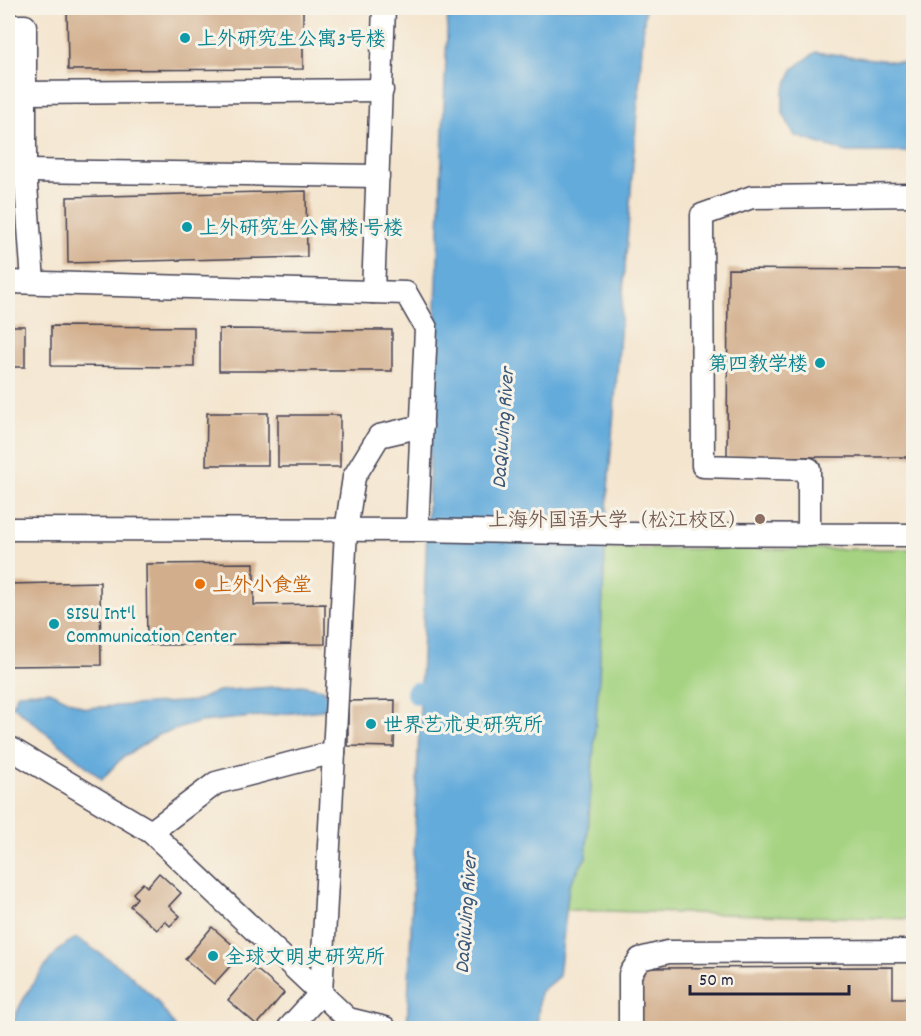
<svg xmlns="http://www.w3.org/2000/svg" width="921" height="1036" font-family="Dekko,'LXGW WenKai TC',sans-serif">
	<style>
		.green { fill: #a5d381; stroke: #647a5e; stroke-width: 1.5 }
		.water { fill: #64abdb; stroke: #43668b; stroke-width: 1.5 }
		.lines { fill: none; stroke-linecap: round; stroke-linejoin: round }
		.canal { stroke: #64abdb; stroke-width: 22 }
		.building { fill: #d2ae8c }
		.minor-casing { stroke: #423f51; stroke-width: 25 }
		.minor { stroke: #fff; stroke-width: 22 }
		.culture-dot { fill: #0f9aa8; stroke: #f7f3e8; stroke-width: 2 }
		.education-dot { fill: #8d6e63; stroke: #f7f3e8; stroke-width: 2 }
		.food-dot { fill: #e8710a; stroke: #f7f3e8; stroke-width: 2 }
		.labels { text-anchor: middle; stroke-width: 6; stroke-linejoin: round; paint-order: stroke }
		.culture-label { font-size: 20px; fill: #0d838f; stroke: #f7f3e8; text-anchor: start }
		.education-label { font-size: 20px; fill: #785e54; stroke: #f7f3e8; text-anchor: end }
		.food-label { font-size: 20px; fill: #c56008; stroke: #f7f3e8; text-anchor: start }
		.water-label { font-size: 21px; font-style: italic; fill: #3c597b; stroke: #f7f3e8 }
	</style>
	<rect width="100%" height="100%" fill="#f7f3e8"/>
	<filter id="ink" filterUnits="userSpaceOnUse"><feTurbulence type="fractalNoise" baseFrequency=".0167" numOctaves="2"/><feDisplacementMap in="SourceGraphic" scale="12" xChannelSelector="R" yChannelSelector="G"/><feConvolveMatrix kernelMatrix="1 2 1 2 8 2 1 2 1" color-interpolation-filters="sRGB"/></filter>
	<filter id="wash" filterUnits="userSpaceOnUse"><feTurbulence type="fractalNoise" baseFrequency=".008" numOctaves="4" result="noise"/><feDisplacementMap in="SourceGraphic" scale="24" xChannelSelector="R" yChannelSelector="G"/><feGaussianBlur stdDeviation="1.35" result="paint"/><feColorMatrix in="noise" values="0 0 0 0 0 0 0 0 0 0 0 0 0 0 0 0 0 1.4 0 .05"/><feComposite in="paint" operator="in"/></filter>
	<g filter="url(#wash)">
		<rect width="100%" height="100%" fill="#f4e5ce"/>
		<!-- green -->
		<path class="green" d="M605 549H913V919L566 910 569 885 586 857Z"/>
		<!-- water -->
		<g class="water">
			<path d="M448 8H645L608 490 599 677 586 857 569 885 559 976 540 992 537 1028H407Z"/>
			<path d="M816 52 913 64V152H847L795 136 783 113V93L793 69Z"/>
			<path d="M301 685 323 689 331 698 323 710 200 722 158 735 121 759 102 779 12 705 18 693 49 691 85 708 196 701 218 691Z"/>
			<path d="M77 938 126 971 157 1001 176 1028H12C14 1009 49 956 65 945 68 942 73 940 77 938Z"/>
		</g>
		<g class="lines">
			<!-- canal -->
			<path class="canal" d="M417 693H420"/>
		</g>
		<g id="blocks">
			<!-- building -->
			<g class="building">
				<path d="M67 8H303V69L68 70Z"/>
				<path d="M306 191 307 257 68 263 67 197Z"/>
				<path d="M728 269 914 270V457H727Z"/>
				<rect x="8" y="326" width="17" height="41"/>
				<path d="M51 326 194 327V367L51 366Z"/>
				<path d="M219 329 392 330V371H219Z"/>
				<path d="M207 413H268V465H206Z"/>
				<rect x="278" y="415" width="62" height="52"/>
				<path d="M254 563V605L325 604V644L147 645 146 564Z"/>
				<path d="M100 582 101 665 8 666V584Z"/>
				<path d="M395 700 394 747 348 746V701Z"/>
				<path d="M159 873 181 893 169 906 180 916 170 926 165 921 157 930 130 906 137 898 133 893 143 883 147 887Z"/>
				<path d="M212 927 242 953 214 984 185 959Z"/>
				<path d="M893 967V998H914V1028H637V968Z"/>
				<path d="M255 968 284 993 257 1025 228 1000Z"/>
			</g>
		</g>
	</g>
	<g filter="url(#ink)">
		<use href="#blocks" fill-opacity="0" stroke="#423f51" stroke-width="1.5"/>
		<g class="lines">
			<!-- minor casing -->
			<g class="minor-casing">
				<g id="minor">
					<path d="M8 26H25V171L33 282"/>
					<path d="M25 93 382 90"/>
					<path d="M25 171 378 176"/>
					<path d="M8 282 406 293 426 328 417 530"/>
					<path d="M373 292 384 8"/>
					<path d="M8 529 417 530 623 534 914 535"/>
					<path d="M809 535V469L703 466 702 215 752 197 914 195"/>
					<path d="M8 747 151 832 348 1019 385 1028"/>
					<path d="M151 832 216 783 334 752"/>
					<path d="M289 1028 321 993 346 531 354 477 379 436 422 426"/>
					<path d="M630 1028V974L640 959 668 952 914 951"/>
				</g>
			</g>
			<!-- minor -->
			<use href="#minor" class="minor"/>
		</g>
	</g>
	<!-- markers -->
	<g class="culture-dot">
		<circle cx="185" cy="38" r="6"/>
		<circle cx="187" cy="227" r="6"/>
		<circle cx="820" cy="363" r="6"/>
		<circle cx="54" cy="624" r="6"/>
		<circle cx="371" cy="724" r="6"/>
		<circle cx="213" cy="956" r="6"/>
	</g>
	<circle class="education-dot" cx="760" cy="519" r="6"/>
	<circle class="food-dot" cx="200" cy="584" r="6"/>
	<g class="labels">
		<!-- culture labels -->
		<g class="culture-label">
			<text x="197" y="45">上外研究生公寓3号楼</text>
			<text x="199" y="234">上外研究生公寓楼1号楼</text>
			<text x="808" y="370" text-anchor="end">第四教学楼</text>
			<text x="66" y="619">SISU Int'l<tspan x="66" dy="23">Communication Center</tspan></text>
			<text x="383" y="731">世界艺术史研究所</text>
			<text x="225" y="963">全球文明史研究所</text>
		</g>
		<!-- education labels -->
		<g class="education-label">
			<text x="748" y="526">上海外国语大学（松江校区）</text>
		</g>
		<!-- food labels -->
		<g class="food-label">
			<text x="212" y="591">上外小食堂</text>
		</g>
		<!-- water labels -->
		<g class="water-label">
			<text transform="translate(502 428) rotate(-86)" y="7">DaQiuJing River</text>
			<text transform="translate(465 913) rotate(-86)" y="7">DaQiuJing River</text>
		</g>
	</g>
	<!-- margin -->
	<rect width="921" height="1036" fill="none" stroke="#f7f3e8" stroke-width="30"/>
	<!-- scale -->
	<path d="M690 985v9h159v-9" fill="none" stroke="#22223b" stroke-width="3"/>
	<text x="699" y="985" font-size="18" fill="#22223b" stroke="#f7f3e8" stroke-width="4.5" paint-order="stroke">50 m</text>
</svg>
